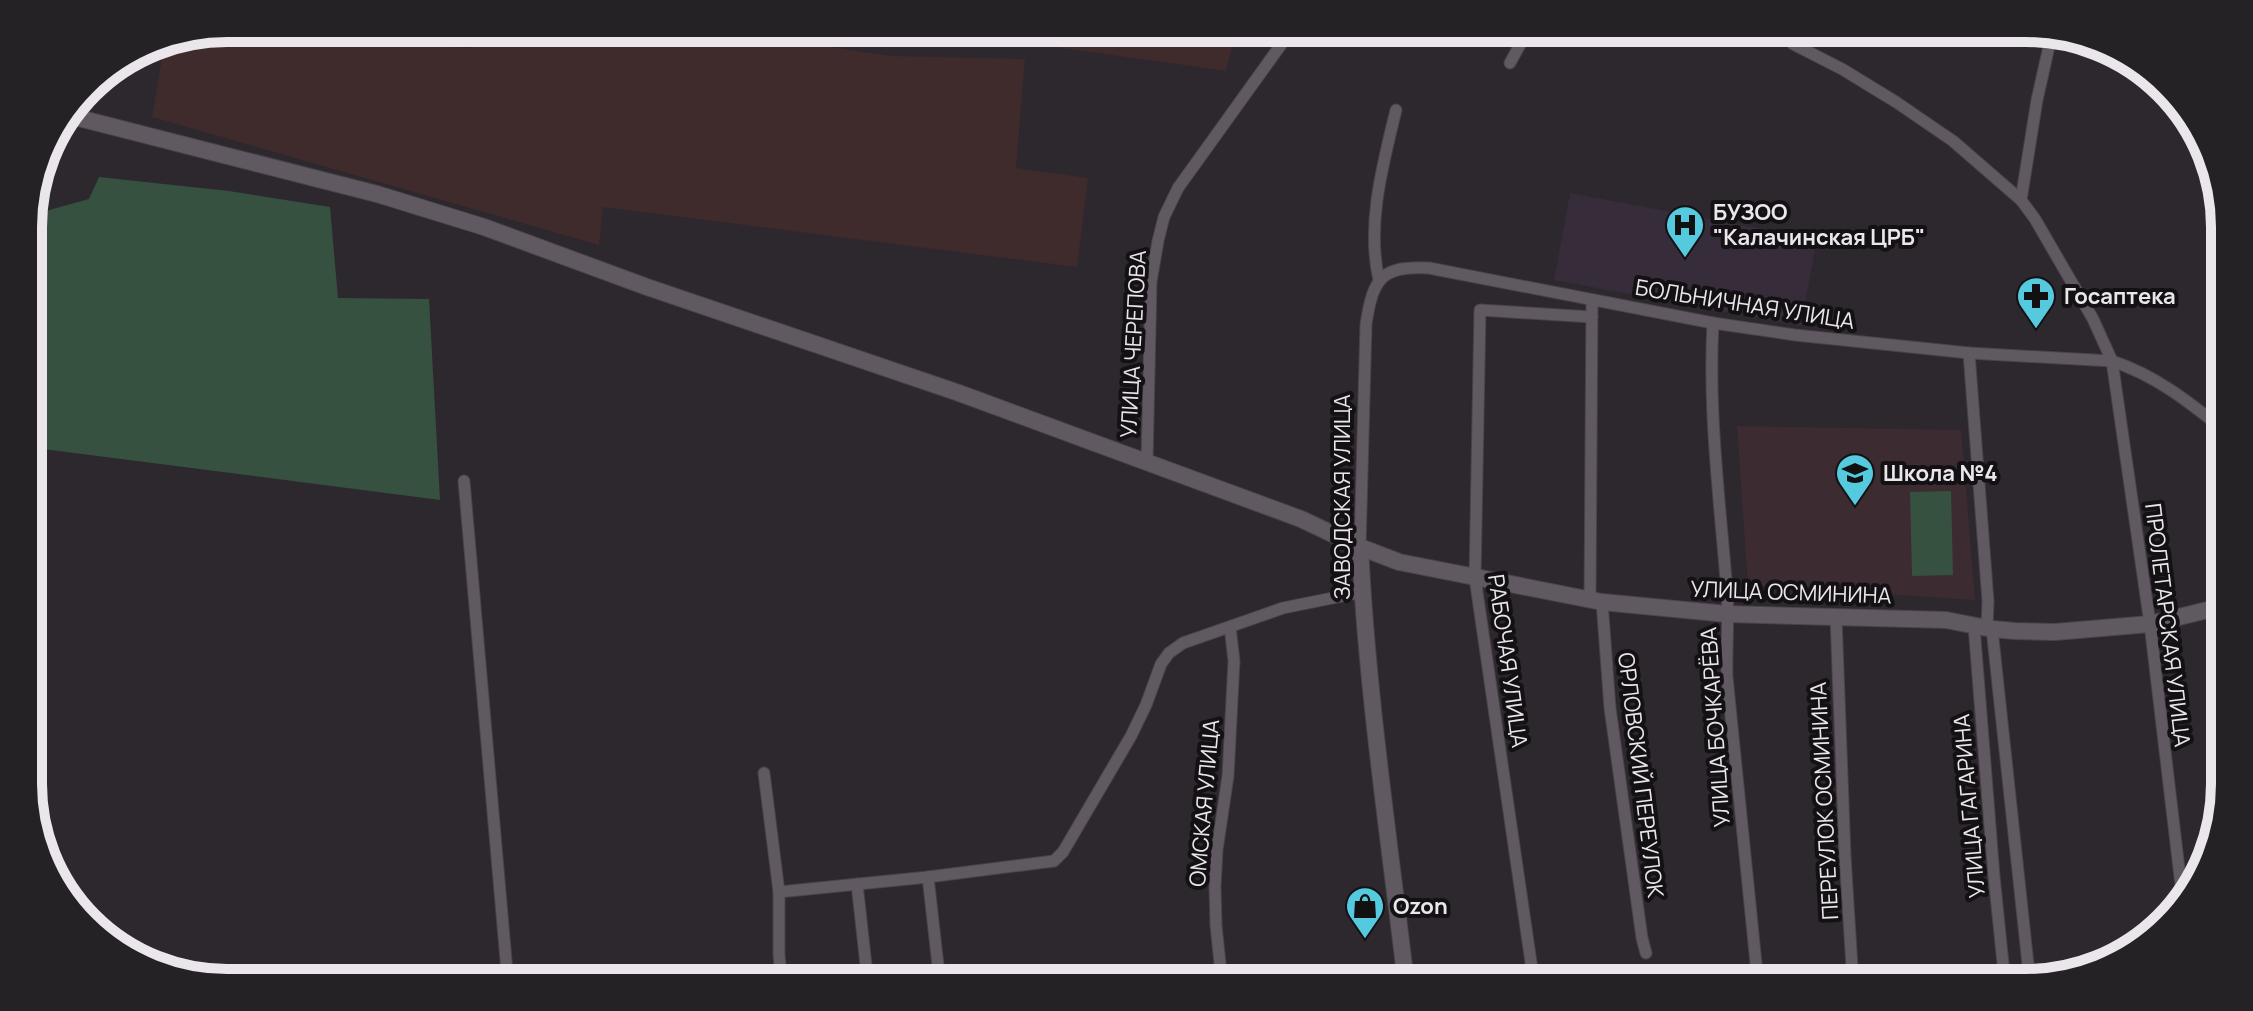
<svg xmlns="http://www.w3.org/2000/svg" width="2253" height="1011" font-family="Manrope,sans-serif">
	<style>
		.built { fill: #372c39 }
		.industrial { fill: #3f2b2b }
		.education { fill: #3d2b32 }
		.green { fill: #36513f }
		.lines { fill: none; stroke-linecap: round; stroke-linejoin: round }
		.street-casing { stroke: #494349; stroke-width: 13 }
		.secondary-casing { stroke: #494349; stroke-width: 18 }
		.street { stroke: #615962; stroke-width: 11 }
		.secondary { stroke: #615962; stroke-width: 16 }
		.labels { text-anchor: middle; stroke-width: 8; stroke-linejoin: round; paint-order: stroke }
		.poi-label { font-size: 22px; font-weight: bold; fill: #eae6eb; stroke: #141114; text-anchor: start }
		.street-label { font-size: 22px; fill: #eae6eb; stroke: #141114 }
		.rim { fill: none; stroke: #eae6eb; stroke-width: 10 }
	</style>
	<rect width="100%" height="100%" fill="#2d272e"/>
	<!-- built -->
	<path class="built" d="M1570 193 1817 239 1801 326 1554 280Z"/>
	<!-- industrial -->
	<g class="industrial">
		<path d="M472 28H703L890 56 1025 59 1016 168 1088 178 1077 267 603 207 599 245 152 117 165 40 225 29 307 41 472 48Z"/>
		<path d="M941 28H1237L1226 71 941 31Z"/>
	</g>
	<!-- education -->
	<path class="education" d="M1737 426 1961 430 1975 600 1748 585Z"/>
	<!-- green -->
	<g class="green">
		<path d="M99 177 229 191 330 207 338 298 429 299 440 500 43 449 31 215 89 199Z"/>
		<path d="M1951 491 1953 575 1912 576 1910 492Z"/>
	</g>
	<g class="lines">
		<!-- street casing -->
		<g class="street-casing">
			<g id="street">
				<path d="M1780 28 1793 44 1842 69 1896 102 1953 141 2021 200 2035 219 2093 319 2112 361 2150 624 2182 894"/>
				<path d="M1510 63 1529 28"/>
				<path d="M2021 200 2037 100 2052 33"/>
				<path d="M1379 280C1366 225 1383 164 1396 110"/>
				<path d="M1713 323C1708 413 1720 502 1727 592 1729 620 1726 649 1727 677L1758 983"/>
				<path d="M1969 353 1988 601 1987 629"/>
				<path d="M1147 462 1151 282 1158 241 1164 217 1178 188 1293 28"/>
				<path d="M464 481 508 983"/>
				<path d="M1360 547 1366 324C1373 279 1381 265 1429 268L1713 323 1795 335 1969 353 2112 361C2155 375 2189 402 2224 430"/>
				<path d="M1590 600 1592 300"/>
				<path d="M1602 602 1610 708 1642 938 1646 953"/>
				<path d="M2220 608 2225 621"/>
				<path d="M1836 617 1845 856 1853 983"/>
				<path d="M1974 626 1994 876 2005 983"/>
				<path d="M1992 629 2030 983"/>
				<path d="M764 773 779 892V955L782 983"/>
				<path d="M928 877 940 983"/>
				<path d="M857 884 868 983"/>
				<path d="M779 892 928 877 1054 861 1063 852 1131 736 1146 705 1161 664 1169 653 1183 643 1283 608 1362 592"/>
				<path d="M1222 983 1216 925 1215 887 1217 850 1228 776 1234 661 1230 627"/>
				<path d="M1534 983 1475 578 1480 310 1592 317"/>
			</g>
		</g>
		<!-- secondary casing -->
		<g class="secondary-casing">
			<g id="secondary">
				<path d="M67 115 377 194 484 227 647 287 959 393 1301 519 1360 547 1399 562 1602 602 1727 614 1946 620 1992 629 2015 631 2055 632 2150 624 2224 606"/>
				<path d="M1360 547C1367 692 1389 838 1406 983"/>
			</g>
		</g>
		<!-- street -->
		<use href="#street" class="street"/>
		<!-- secondary -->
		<use href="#secondary" class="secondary"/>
	</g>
	<!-- icons -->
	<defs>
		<g id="hospital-pin" transform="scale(2)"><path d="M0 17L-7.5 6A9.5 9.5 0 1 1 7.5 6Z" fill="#55cadf" stroke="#141114"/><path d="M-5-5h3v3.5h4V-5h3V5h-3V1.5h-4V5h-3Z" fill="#111"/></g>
		<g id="pharmacy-pin" transform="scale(2)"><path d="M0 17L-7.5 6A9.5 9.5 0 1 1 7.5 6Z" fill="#55cadf" stroke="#141114"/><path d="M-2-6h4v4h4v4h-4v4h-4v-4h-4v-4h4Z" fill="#111"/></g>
		<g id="school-pin" transform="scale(2)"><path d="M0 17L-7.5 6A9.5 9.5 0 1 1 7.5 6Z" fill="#55cadf" stroke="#141114"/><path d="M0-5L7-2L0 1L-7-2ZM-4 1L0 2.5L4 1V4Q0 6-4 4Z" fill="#111"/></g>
		<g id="shop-pin" transform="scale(2)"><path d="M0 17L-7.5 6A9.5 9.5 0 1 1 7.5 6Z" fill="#55cadf" stroke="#141114"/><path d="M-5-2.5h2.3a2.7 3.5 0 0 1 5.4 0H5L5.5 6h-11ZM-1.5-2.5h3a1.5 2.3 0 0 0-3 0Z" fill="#111"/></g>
	</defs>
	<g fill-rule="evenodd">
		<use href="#hospital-pin" x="1685" y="225"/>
		<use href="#pharmacy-pin" x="2036" y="296"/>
		<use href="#school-pin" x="1855" y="473"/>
		<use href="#shop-pin" x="1365" y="906"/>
	</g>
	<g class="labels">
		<!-- poi labels -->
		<g class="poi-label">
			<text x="1713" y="220">БУЗОО<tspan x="1713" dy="25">"Калачинская ЦРБ"</tspan></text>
			<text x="2064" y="304">Госаптека</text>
			<text x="1883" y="481">Школа №4</text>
			<text x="1393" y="914">Ozon</text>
		</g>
		<!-- street labels -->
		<g class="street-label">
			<text transform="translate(1745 304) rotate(9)" y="8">БОЛЬНИЧНАЯ УЛИЦА</text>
			<text transform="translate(1133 344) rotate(-87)" y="8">УЛИЦА ЧЕРЕПОВА</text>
			<text transform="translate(1342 497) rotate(-90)" y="8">ЗАВОДСКАЯ УЛИЦА</text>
			<text transform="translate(1791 592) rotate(2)" y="8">УЛИЦА ОСМИНИНА</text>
			<text transform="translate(2168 625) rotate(83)" y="8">ПРОЛЕТАРСКАЯ УЛИЦА</text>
			<text transform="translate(1508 661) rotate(82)" y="8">РАБОЧАЯ УЛИЦА</text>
			<text transform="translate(1715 727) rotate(-94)" y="8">УЛИЦА БОЧКАРЁВА</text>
			<text transform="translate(1641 775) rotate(83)" y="8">ОРЛОВСКИЙ ПЕРЕУЛОК</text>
			<text transform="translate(1824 801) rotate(-93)" y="8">ПЕРЕУЛОК ОСМИНИНА</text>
			<text transform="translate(1204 803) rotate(-85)" y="8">ОМСКАЯ УЛИЦА</text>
			<text transform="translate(1969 806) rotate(-95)" y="8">УЛИЦА ГАГАРИНА</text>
		</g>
	</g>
	<!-- crop -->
	<path d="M0 0H2253V1011H0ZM227 42H2026A185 185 0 0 1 2211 227V784A185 185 0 0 1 2026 969H227A185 185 0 0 1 42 784V227A185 185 0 0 1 227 42Z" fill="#252225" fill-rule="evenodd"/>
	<path class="rim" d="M227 42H2026A185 185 0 0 1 2211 227V784A185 185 0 0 1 2026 969H227A185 185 0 0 1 42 784V227A185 185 0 0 1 227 42Z"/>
</svg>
